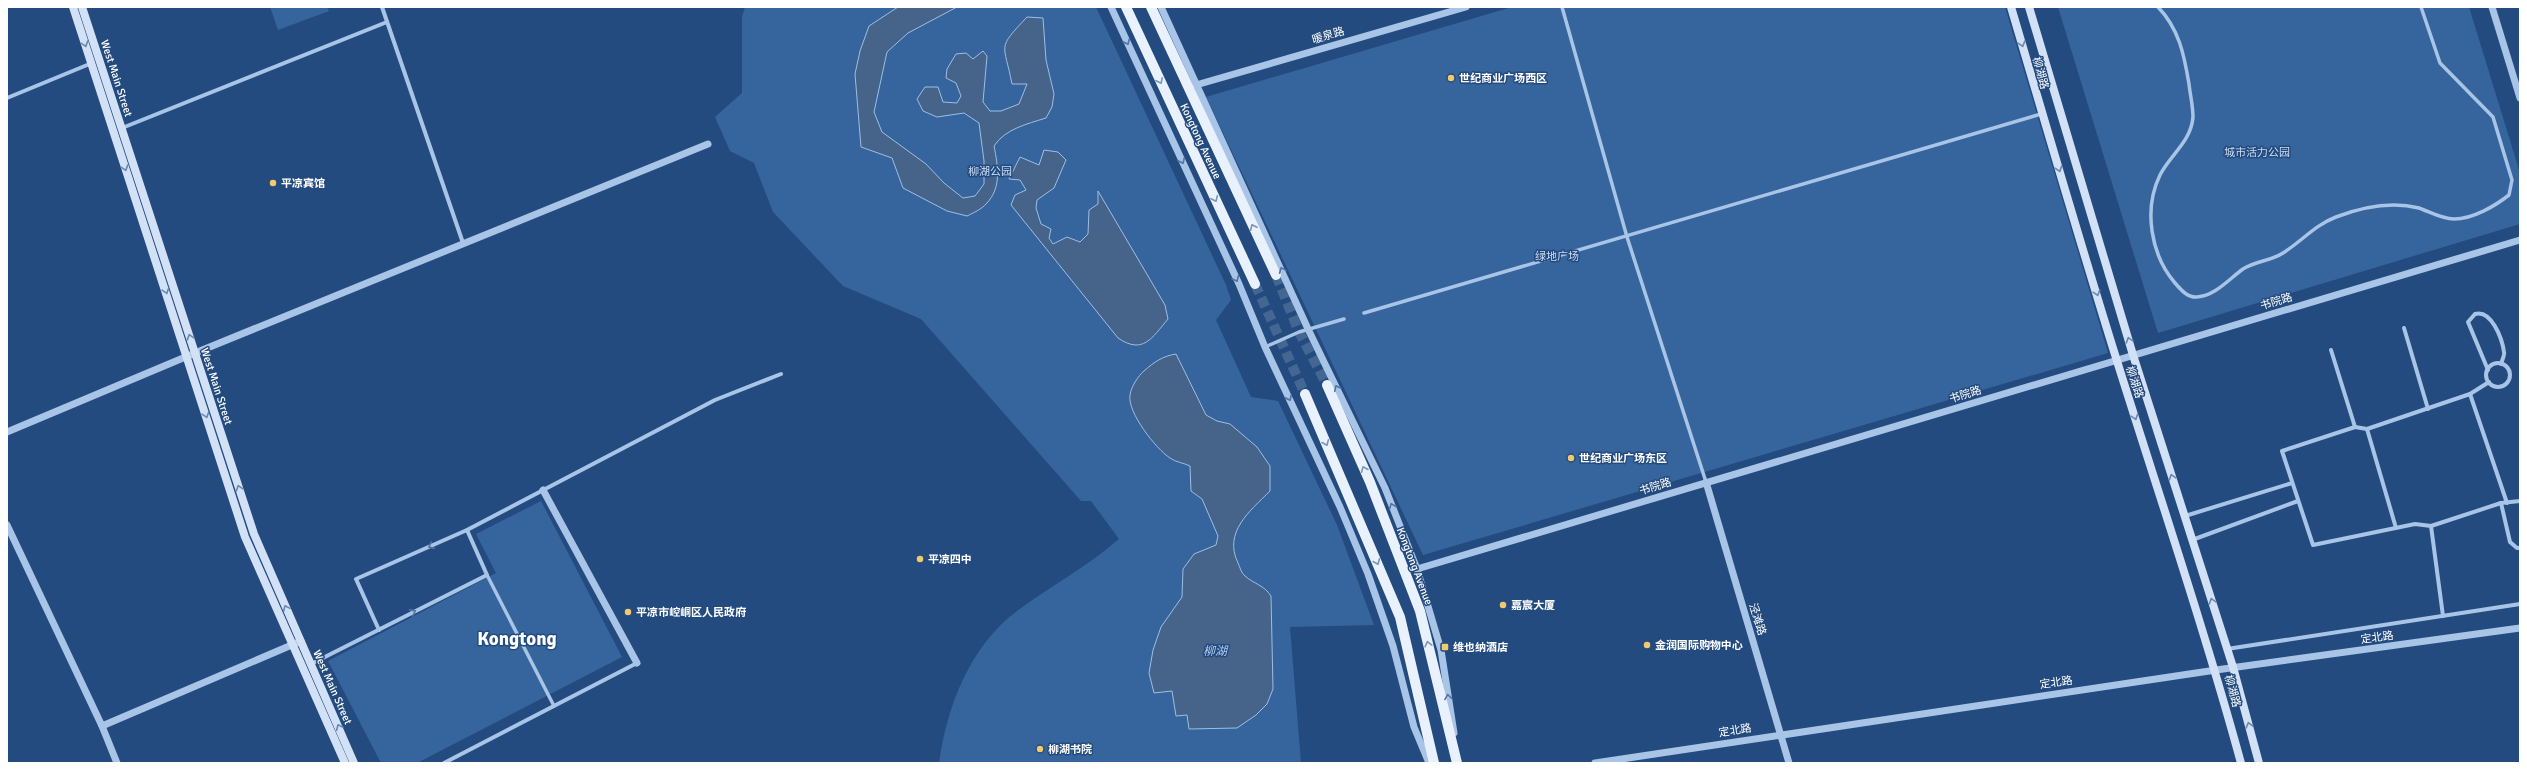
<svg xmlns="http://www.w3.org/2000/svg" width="2527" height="770" font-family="Signika,'Noto Sans SC',sans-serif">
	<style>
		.green { fill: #36659d }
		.water { fill: #46648a; stroke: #9cbfe7 }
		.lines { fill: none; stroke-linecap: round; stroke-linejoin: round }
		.primary-tunnel { stroke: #446692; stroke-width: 10; stroke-dasharray: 10 5; stroke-linecap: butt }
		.pedestrian { stroke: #a8c4e6; stroke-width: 3.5 }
		.minor { stroke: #a8c4e6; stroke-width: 4 }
		.tertiary { stroke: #a8c4e6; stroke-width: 7 }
		.secondary { stroke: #d2e1f6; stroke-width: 8 }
		.primary { stroke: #e9f1fd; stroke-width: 10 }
		.oneway { stroke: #5275a3 }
		.oneway2 { stroke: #6987af }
		.oneway3 { stroke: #7c96b8 }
		.poi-dot { fill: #f2ca6b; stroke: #234b7f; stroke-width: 1.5 }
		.labels { text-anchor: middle; stroke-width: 3; stroke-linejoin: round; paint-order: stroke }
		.street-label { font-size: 11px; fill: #fff; stroke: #234b7f }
		.poi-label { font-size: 11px; font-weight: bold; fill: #fff; stroke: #234b7f; text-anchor: start }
		.park-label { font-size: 11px; fill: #cbdef5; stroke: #234b7f }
		.water-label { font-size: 12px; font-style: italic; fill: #b3ceee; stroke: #234b7f }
		.town-label { font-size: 19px; font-weight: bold; fill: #fff; stroke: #234b7f }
	</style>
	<rect width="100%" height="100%" fill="#234b7f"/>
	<!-- green -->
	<g class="green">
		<path d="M270 7H327L329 11 278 30Z"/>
		<path d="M745 7H1096L1226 285 1231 300 1216 320 1251 397 1278 401 1337 525 1374 625 1290 627 1301 763H939C947 706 970 646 1017 611 1051 586 1088 566 1119 539L1091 501H1081L921 319 843 286 773 212 754 163 730 151 715 117 742 93V17Z"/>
		<path d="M1512 7H2005L2108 353 1423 555 1206 97Z"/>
		<path d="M2058 7H2469L2520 173V224L2158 333Z"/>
		<path d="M541 501 622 657 417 763H381L328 661 496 573 476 534Z"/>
	</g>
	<!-- water -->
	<g class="water">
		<path d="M898 7H957L908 33 887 52 874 112 882 132 926 164 944 183 963 198 975 196 984 184V161L979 123 964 113 937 117 923 111 917 99 925 87H938L943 102 957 103 961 96 956 83 946 78 947 69 956 54 966 53 973 59 983 51 987 56 983 102 990 111H1001L1019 104 1027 84H1012C1004 42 996 50 1027 17L1043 18 1046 60 1054 94 1052 107 1046 118C1027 124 1005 129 994 146 998 166 1002 188 986 204 982 209 973 213 967 216L947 211 903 188 892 158 861 147 855 74 860 51 869 26Z"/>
		<path d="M1044 150 1058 152 1066 160 1054 188 1037 200 1036 208 1041 224 1051 229 1049 238 1053 244 1067 237 1080 242 1088 234 1089 210 1098 204V191L1165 305 1168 319C1152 338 1143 355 1118 338L1011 205 1015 195 1026 190 1020 180 1009 179 1020 157 1039 165Z"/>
		<path d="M1176 354 1206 415 1217 421 1230 424 1257 447 1270 466V491C1250 511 1223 532 1238 563 1240 567 1241 573 1245 576 1254 584 1264 585 1271 596L1273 689 1267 704 1256 715 1237 728 1189 729 1187 715 1176 716 1172 691 1154 693 1149 673 1153 650 1161 627 1182 597 1183 569 1194 554 1216 545 1218 536 1202 499 1191 491 1190 466C1184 463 1175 462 1170 458 1156 449 1127 412 1130 395 1131 387 1138 376 1144 371 1154 362 1163 356 1176 354Z"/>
	</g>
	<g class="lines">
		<!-- primary-tunnel -->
		<g class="primary-tunnel">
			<path d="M1276 275 1299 332 1327 385"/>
			<path d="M1255 284 1305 394"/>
		</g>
		<!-- pedestrian -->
		<g class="pedestrian">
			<path d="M1562 7 1627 237 1706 482"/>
			<path d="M2158 7C2179 29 2184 54 2189 84 2190 94 2193 106 2193 117 2191 142 2170 155 2160 175 2143 210 2151 255 2175 283 2181 290 2188 298 2197 297 2215 296 2229 279 2243 269 2255 261 2271 261 2283 253 2302 241 2315 225 2336 217 2362 207 2391 201 2419 208 2430 212 2442 219 2454 219 2473 219 2495 206 2509 195L2512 180 2493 117 2440 63 2421 7"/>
			<path d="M1364 313 2041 114"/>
			<path d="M1265 347 1299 332 1344 319"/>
			<path d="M487 575 554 706"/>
		</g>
		<!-- minor -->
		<g class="minor">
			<path d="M382 7 463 243"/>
			<path d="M7 98 92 63"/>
			<path d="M122 128 387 22"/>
			<path d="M2404 328 2428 409"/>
			<path d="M2331 350 2355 427"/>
			<circle cx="2498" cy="375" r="12"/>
			<path d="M2488 370 2468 322 2475 314C2491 309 2502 338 2504 352 2505 355 2502 360 2501 364"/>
			<path d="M2470 394 2507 503"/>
			<path d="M2367 429 2396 528"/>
			<path d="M2501 503 2510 542 2517 548H2520"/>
			<path d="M2185 516 2292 483"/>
			<path d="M2431 526 2501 503 2520 501"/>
			<path d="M2192 540 2298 501"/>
			<path d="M2443 616 2431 526 2415 524 2313 545 2282 451 2355 427 2367 429 2470 394 2489 382"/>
			<path d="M379 630 356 579 467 530 715 400 781 374"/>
			<path d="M2227 649 2520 604"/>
			<path d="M311 664 487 575 467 530"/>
			<path d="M444 763 637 663"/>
		</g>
		<!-- tertiary -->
		<g class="tertiary">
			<path d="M1111 7 1239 284 1265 347 1340 507 1368 574 1393 646 1414 727 1429 763"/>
			<path d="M1161 7 1308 329 1385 488 1417 569 1441 650 1454 733"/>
			<path d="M2492 7 2520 98"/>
			<path d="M1196 85 1466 7"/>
			<path d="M7 432 195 353 708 144"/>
			<path d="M1706 482 1789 763"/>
			<path d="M543 490 637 663"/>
			<path d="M7 525 102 726 117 763"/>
			<path d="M1417 569 2520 240"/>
			<path d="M102 726 301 641"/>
			<path d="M1595 763 2216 670 2520 628"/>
		</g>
		<!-- secondary -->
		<g class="secondary">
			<path d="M73 7 245 537 345 763"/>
			<path d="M82 7 254 534 354 763"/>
			<path d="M2011 7C2046 125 2080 243 2117 361 2159 495 2204 628 2241 763"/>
			<path d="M2029 7 2133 355 2233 667 2259 763"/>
		</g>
		<!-- primary -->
		<g class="primary">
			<path d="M1126 7 1255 284"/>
			<path d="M1151 7 1276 275"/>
			<path d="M1327 385 1370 482 1420 611 1457 763"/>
			<path d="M1305 394 1400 617 1434 763"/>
		</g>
	</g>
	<!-- one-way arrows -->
	<defs><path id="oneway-chevron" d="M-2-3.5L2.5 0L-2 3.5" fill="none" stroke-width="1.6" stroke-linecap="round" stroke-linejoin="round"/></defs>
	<g class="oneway">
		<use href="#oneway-chevron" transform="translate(1127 42) rotate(65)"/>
		<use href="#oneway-chevron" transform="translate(1182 161) rotate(65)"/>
		<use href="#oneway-chevron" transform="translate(1282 270) rotate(-114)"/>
		<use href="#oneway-chevron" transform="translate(1236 279) rotate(65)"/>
		<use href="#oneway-chevron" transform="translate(1337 388) rotate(-116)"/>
		<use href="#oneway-chevron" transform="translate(1289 398) rotate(65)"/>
		<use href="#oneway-chevron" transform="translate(1392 506) rotate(-112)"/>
		<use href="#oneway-chevron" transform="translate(431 546) rotate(156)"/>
		<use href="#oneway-chevron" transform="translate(413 612) rotate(-27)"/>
		<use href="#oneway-chevron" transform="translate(1448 697) rotate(-99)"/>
	</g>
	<g class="oneway2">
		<use href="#oneway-chevron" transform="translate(85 44) rotate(72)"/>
		<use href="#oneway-chevron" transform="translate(2022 44) rotate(74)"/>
		<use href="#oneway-chevron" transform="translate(125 168) rotate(72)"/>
		<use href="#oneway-chevron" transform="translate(2059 169) rotate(72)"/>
		<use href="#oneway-chevron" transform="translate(166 291) rotate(72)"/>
		<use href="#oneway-chevron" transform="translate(2097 293) rotate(73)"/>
		<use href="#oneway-chevron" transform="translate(190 337) rotate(-108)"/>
		<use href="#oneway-chevron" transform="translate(2129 340) rotate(-107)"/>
		<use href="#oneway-chevron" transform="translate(206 415) rotate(72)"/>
		<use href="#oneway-chevron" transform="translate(2135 417) rotate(72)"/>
		<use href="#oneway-chevron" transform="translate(2172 477) rotate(-108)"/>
		<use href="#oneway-chevron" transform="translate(239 488) rotate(-108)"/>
		<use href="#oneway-chevron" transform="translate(2212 601) rotate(-108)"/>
		<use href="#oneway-chevron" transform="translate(286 608) rotate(-114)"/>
		<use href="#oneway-chevron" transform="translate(2249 725) rotate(-105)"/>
		<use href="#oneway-chevron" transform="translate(339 727) rotate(-114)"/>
	</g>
	<g class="oneway3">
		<use href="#oneway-chevron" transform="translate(1160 81) rotate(65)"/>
		<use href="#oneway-chevron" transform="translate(1215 199) rotate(65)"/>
		<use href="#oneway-chevron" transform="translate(1253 227) rotate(-115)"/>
		<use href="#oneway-chevron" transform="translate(1326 443) rotate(67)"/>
		<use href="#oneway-chevron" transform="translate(1364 469) rotate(-113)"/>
		<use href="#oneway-chevron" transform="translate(1377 562) rotate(67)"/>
		<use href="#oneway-chevron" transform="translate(1428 644) rotate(-104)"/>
	</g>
	<!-- markers -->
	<g class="poi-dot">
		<circle cx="1451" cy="78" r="4"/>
		<circle cx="273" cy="183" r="4"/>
		<circle cx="1571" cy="458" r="4"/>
		<circle cx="920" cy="559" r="4"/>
		<circle cx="1503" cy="605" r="4"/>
		<circle cx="628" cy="612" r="4"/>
		<circle cx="1647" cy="645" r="4"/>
		<rect x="1441" y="643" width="8" height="8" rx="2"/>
		<circle cx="1040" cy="749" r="4"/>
	</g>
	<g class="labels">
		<!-- street labels -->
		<g class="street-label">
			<text transform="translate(1328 35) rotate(-16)" y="4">暖泉路</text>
			<text transform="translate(2041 73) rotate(75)" y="4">柳湖路</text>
			<text transform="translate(117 78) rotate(72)" y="4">West Main Street</text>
			<text transform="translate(1201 141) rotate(65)" y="4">Kongtong Avenue</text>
			<text transform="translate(2276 301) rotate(-17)" y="4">书院路</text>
			<text transform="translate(2135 382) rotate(72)" y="4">柳湖路</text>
			<text transform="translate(217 386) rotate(72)" y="4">West Main Street</text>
			<text transform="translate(1965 394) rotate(-17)" y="4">书院路</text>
			<text transform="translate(1655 486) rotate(-17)" y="4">书院路</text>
			<text transform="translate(1415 566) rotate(69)" y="4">Kongtong Avenue</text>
			<text transform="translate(1758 619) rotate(73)" y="4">泾滩路</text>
			<text transform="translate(2377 637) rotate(-8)" y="4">定北路</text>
			<text transform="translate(2056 682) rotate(-8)" y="4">定北路</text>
			<text transform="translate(333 687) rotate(66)" y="4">West Main Street</text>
			<text transform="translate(2233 691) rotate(75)" y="4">柳湖路</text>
			<text transform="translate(1735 730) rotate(-9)" y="4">定北路</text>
		</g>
		<!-- poi labels -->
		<g class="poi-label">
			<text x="1459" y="82">世纪商业广场西区</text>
			<text x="281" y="187">平凉宾馆</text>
			<text x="1579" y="462">世纪商业广场东区</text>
			<text x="928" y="563">平凉四中</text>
			<text x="1511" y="609">嘉宸大厦</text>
			<text x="636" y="616">平凉市崆峒区人民政府</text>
			<text x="1655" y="649">金润国际购物中心</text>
			<text x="1453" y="651">维也纳酒店</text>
			<text x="1048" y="753">柳湖书院</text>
		</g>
		<!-- park labels -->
		<g class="park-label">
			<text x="2257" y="156">城市活力公园</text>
			<text x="990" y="175">柳湖公园</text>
			<text x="1557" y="260">绿地广场</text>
		</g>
		<!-- water labels -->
		<g class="water-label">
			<text x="1215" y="655">柳湖</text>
		</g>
		<!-- town labels -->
		<g class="town-label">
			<text x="517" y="645">Kongtong</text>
		</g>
	</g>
	<!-- border -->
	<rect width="2527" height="770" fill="none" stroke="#ffffff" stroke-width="16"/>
</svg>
